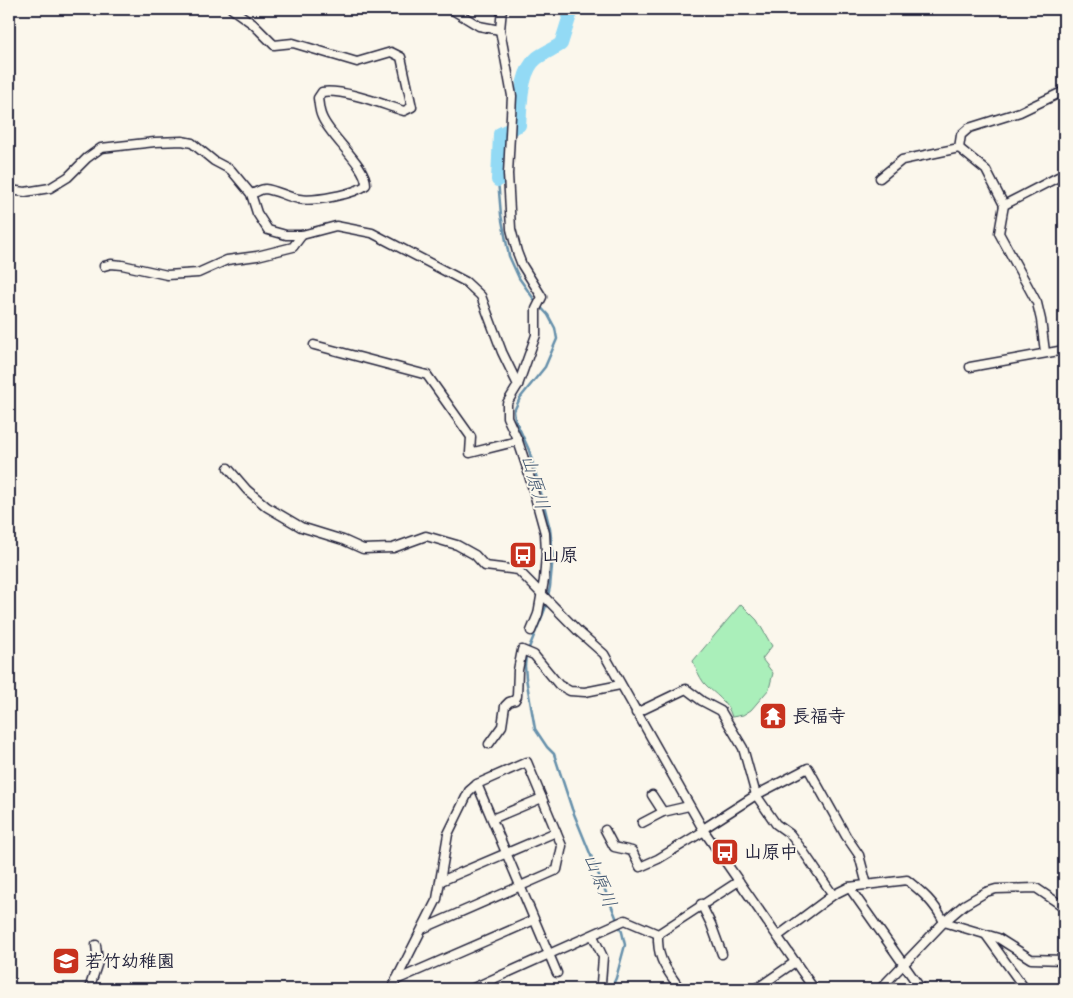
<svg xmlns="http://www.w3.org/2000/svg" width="1073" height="998" font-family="Delius,'Klee One',sans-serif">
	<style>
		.green { fill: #aaefba; stroke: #66887a }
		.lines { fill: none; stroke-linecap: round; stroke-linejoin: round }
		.stream { stroke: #6690ab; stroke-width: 2.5 }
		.river { stroke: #93daf5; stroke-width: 14 }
		.minor-casing { stroke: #22223b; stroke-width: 11 }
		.minor { stroke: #fbf7ec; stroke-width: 8 }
		.labels { text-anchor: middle; stroke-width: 4; stroke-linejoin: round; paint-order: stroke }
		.poi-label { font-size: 18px; font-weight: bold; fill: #22223b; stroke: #fbf7ec; text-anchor: start }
		.water-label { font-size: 19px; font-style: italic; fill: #445973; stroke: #fbf7ec }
	</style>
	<rect width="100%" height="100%" fill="#fbf7ec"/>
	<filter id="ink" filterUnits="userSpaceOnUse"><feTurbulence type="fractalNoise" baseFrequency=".02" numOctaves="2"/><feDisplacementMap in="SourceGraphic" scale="10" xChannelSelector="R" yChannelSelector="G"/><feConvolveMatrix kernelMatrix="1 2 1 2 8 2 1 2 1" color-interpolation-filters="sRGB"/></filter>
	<g filter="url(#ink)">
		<!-- green -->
		<path class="green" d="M741 604 757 620 772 646 762 659 773 673 769 689 751 710 743 715 732 717C727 700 715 695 704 683 699 676 696 669 693 661Z"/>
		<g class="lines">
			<!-- stream -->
			<path class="stream" d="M498 180 501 215 509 256 519 278 536 302 548 315 555 328 557 339 545 367 520 398 514 411 515 419 529 450 541 493 550 529 553 555 550 587 545 609 526 655 525 666 526 678 535 729 547 747 554 754 572 809 622 932 625 945 616 978 611 989"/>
			<!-- river -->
			<path class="river" d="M498 180 500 134 519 125C521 105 520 71 537 58 544 53 553 49 561 44L572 9"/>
			<!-- minor casing -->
			<g class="minor-casing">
				<g id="minor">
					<path d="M232 9 253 24 274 45 293 43 357 62 391 52 401 57 412 107 404 111C382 104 344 89 322 92L318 98C319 104 319 111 322 117 330 137 367 166 366 185 355 194 313 202 299 199 287 197 276 190 265 189 261 189 255 193 251 194"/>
					<path d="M451 9 479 26 500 30"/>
					<path d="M502 9 500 30 512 96 508 174 511 229 517 252 522 265 542 297 536 309V335L518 385 507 403V417L518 441 527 468 545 533 546 554 544 580 538 614 531 631"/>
					<path d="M959 148 986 170 1004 205"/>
					<path d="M880 178 902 160 959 148 961 135 969 128 1020 112 1064 91"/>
					<path d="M9 190 25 192 50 188 68 177 87 158 101 148 155 142 182 141 192 143 214 161 231 170 251 194 257 213 268 230 286 235H302L336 226 372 233 466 282 481 296 502 352 518 385"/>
					<path d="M104 266 111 264 122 265 167 275 198 273 227 260 257 256 293 247 302 235"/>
					<path d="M314 345 427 375 471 437 470 453 518 441"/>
					<path d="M1045 352 1041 320 1037 303 999 233 1004 205 1064 174"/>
					<path d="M970 367 1064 350"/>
					<path d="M228 468 247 490 267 507 301 527 343 540 363 549 393 548 426 536 457 545 475 555 485 566 518 570 578 631 604 654 704 831 814 989"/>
					<path d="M636 713 686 689 702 701 721 711 743 748 756 795 776 824 790 834 803 851 833 895"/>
					<path d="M489 744 502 726 505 706 509 702 515 700 517 696 518 670 522 650 534 655 559 685 570 691 585 692 620 685"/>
					<path d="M477 784 557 973"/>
					<path d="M652 795 663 812 689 806"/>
					<path d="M492 819 542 798"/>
					<path d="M642 823 663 812"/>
					<path d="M703 829 756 795 808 768 846 836 859 855 867 885"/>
					<path d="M605 830 614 847 632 851 640 867 658 859 704 831"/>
					<path d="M441 881 556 832"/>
					<path d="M849 887 921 989"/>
					<path d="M701 904 711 924 722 954"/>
					<path d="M658 934C657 960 666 968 680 989"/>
					<path d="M986 935 1025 989"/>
					<path d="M593 936 603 957 601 983"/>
					<path d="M778 936 833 895 849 887 907 880C922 892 935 903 944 922L998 938 1031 959 1064 960"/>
					<path d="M396 980 534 920"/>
					<path d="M89 989 98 962 96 945"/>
					<path d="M393 989 392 988 437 899 448 834 469 791 477 784 527 762 562 846 557 870 422 929"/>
					<path d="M471 989 625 920 658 934 739 881"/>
					<path d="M756 989 795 962"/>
					<path d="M880 989 944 922 964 905 986 892 996 889 1036 888 1064 907"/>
				</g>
			</g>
			<!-- minor -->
			<use href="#minor" class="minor"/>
		</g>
	</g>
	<!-- icons -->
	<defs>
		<g id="bus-square" transform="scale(1.4375)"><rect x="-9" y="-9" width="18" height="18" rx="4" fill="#c8321e" stroke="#fbf7ec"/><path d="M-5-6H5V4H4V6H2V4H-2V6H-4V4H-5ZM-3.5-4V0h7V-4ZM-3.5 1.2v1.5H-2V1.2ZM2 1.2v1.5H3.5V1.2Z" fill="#fff"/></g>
		<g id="temple-square" transform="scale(1.4375)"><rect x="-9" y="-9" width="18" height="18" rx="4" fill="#c8321e" stroke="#fbf7ec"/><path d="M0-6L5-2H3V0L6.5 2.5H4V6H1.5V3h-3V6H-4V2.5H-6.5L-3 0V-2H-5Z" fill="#fff"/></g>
		<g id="school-square" transform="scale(1.4375)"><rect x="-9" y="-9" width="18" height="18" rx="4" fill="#c8321e" stroke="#fbf7ec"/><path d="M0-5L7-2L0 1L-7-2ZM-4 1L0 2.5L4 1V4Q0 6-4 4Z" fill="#fff"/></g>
	</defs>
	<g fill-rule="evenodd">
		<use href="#bus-square" x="523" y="555"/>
		<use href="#temple-square" x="773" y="716"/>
		<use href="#bus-square" x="725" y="852"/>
		<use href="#school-square" x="66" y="961"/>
	</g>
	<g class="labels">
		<!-- poi labels -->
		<g class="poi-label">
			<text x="542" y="561">山原</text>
			<text x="792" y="722">長福寺</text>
			<text x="744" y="858">山原中</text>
			<text x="85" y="967">若竹幼稚園</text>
		</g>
		<!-- water labels -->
		<g class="water-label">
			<text transform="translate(536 482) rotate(74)" y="7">山原川</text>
			<text transform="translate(601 880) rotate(68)" y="7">山原川</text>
		</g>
	</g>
	<!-- margin -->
	<rect width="1073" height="998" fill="none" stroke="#fbf7ec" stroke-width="30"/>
	<rect x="15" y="15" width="1043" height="968" fill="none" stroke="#22223b" stroke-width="2" filter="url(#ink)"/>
</svg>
